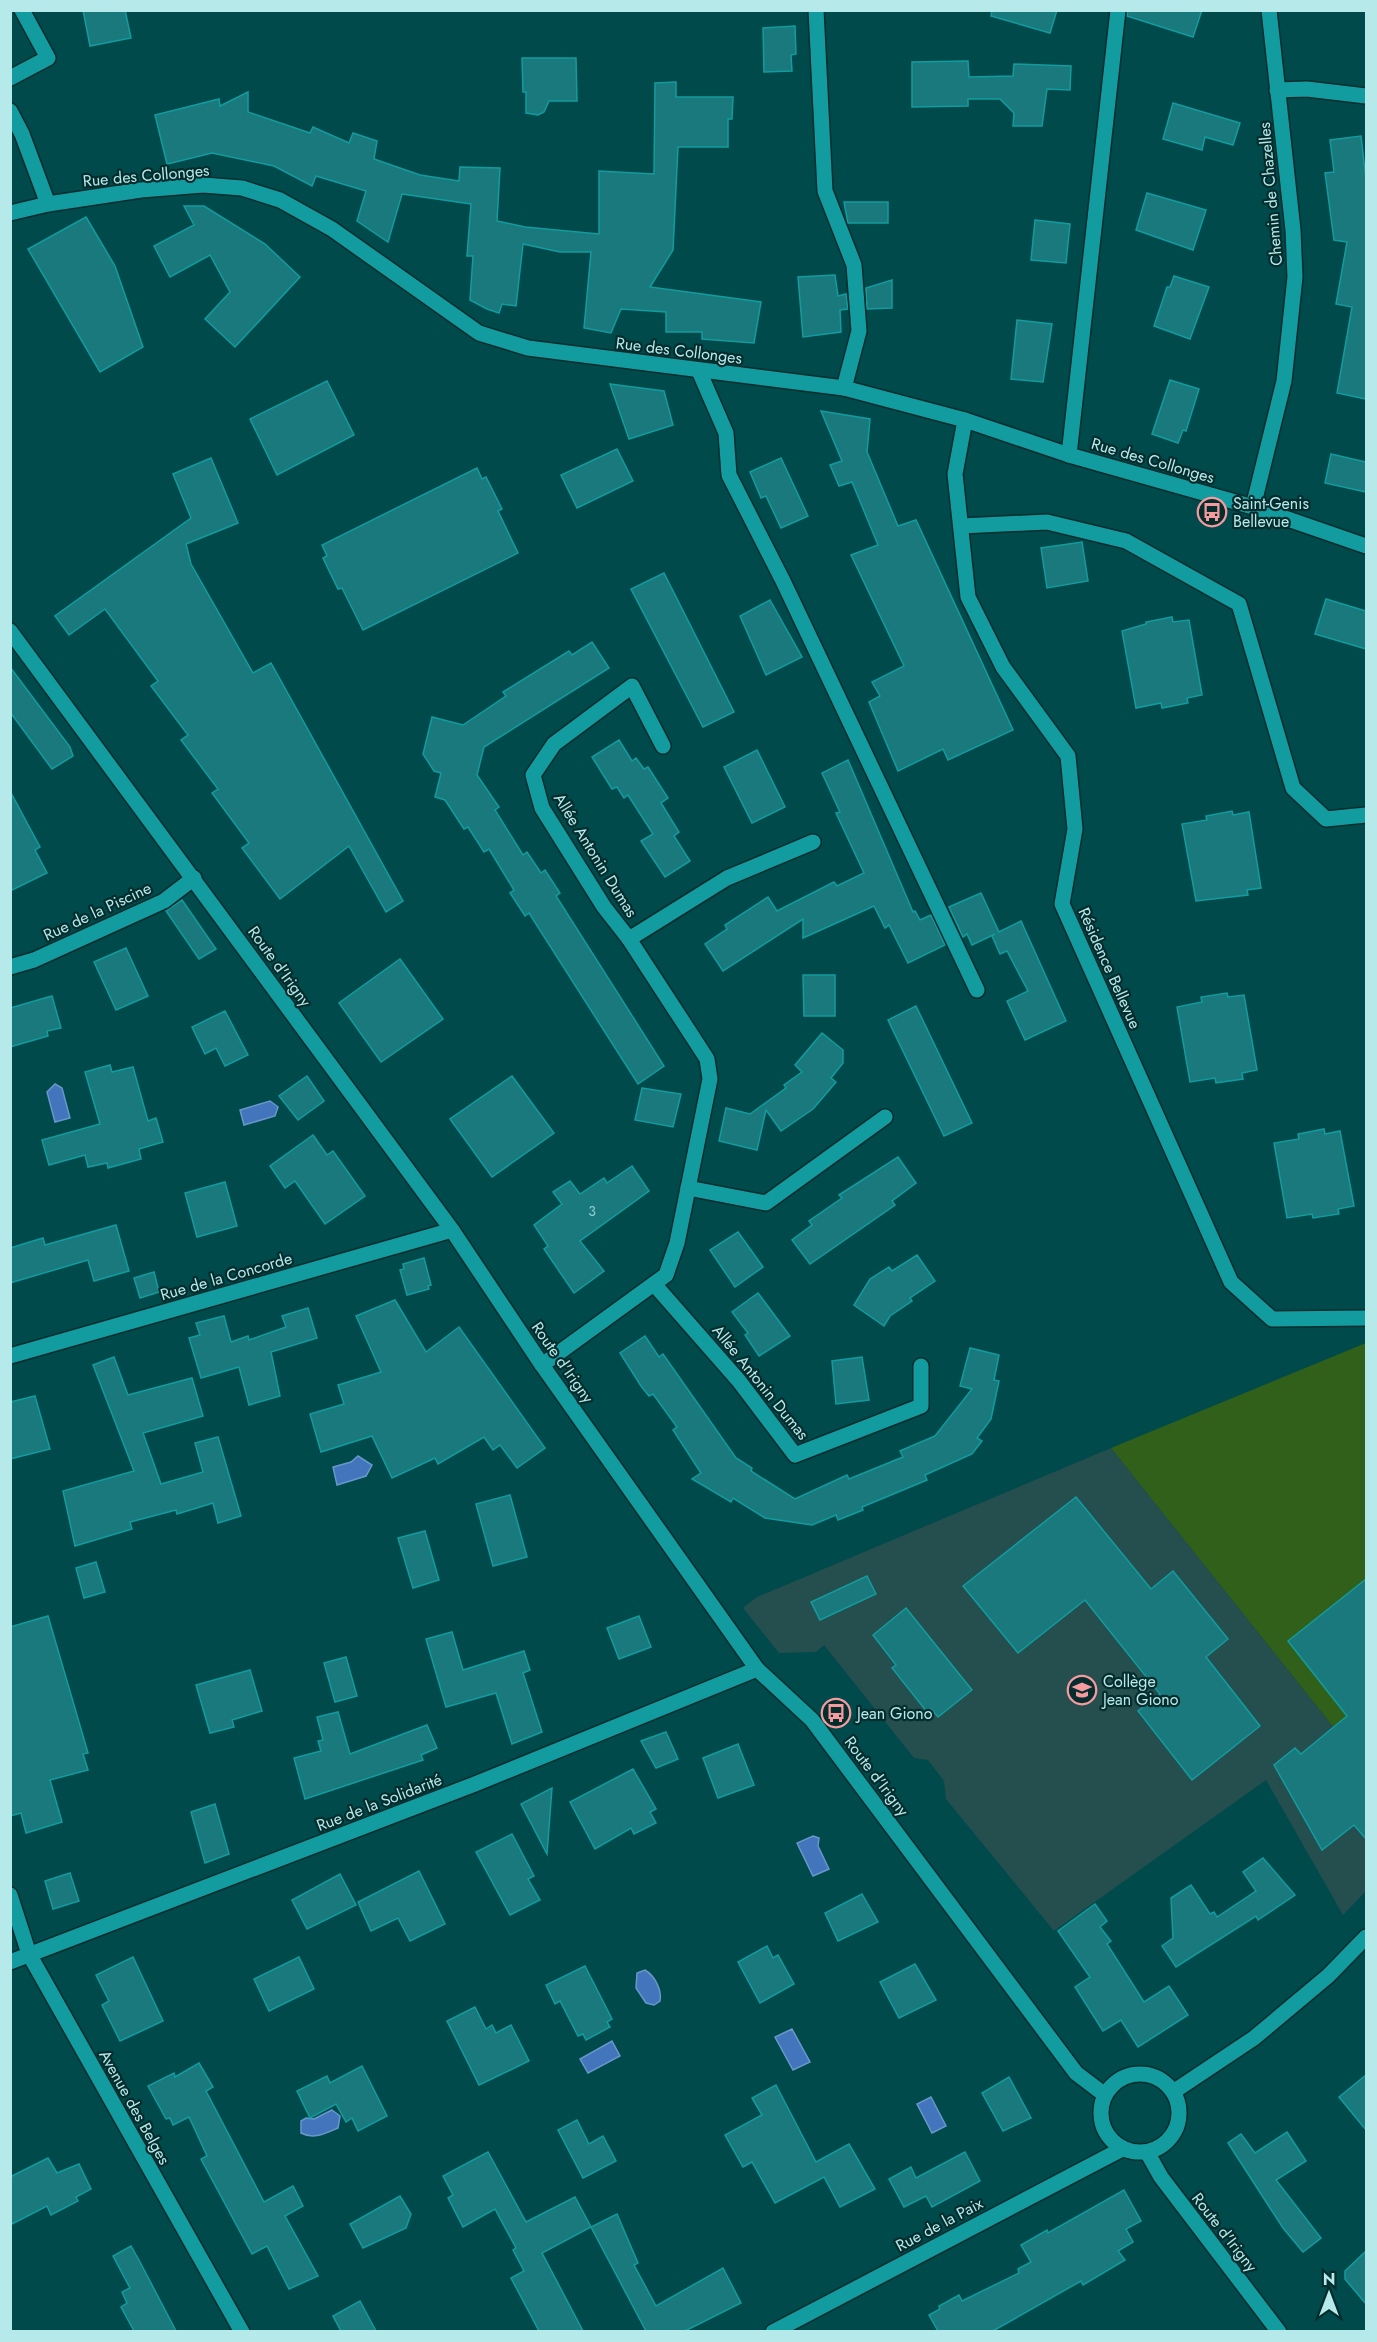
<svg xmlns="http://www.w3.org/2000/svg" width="1377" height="2342" font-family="Jost,sans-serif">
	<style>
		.built { fill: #254e4f }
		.green { fill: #30601a }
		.water { fill: #4375bc; stroke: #6698ca; stroke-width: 1.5 }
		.building { fill: #19797c; stroke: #139c9f; stroke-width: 1.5 }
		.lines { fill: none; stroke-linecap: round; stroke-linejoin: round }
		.minor-casing { stroke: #062d2e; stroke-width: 18 }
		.minor { stroke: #139c9f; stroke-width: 15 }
		.labels { text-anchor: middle; stroke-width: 4.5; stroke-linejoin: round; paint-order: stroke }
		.number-label { font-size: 14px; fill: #8fcdce }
		.street-label { font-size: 16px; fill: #b6e9ea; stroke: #062d2e }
		.poi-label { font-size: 16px; fill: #b6e9ea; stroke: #062d2e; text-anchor: start }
	</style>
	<rect width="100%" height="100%" fill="#014a4b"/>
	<!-- built -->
	<path class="built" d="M1111 1448 1366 1768V1891L1343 1915 1266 1780 1054 1931 946 1799 944 1781 928 1760 914 1758 824 1645 816 1652 779 1653 743 1608 757 1597Z"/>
	<!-- green -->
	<path class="green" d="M1366 1343V1768L1111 1448Z"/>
	<!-- water -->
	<g class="water">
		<path d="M55 1084 62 1088 70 1118 55 1122 47 1092Z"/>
		<path d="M270 1101 278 1107 275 1116 244 1125 240 1110Z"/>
		<path d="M358 1456 372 1465 366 1476 337 1485 333 1467 351 1462Z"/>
		<path d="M813 1836 819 1838 818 1846 829 1869 813 1876 797 1843Z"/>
		<path d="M645 1970C655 1976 662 1990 660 2001L654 2005 646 2003 636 1988 637 1973Z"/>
		<path d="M792 2029 810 2062 793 2070 775 2037Z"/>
		<path d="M612 2041 620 2056 588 2073 580 2059Z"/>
		<path d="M931 2097 946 2126 932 2133 917 2104Z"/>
		<path d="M332 2110 340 2116 338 2128C326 2133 314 2140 301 2133V2121L306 2118 314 2119Z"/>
	</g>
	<!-- building -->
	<g class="building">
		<path d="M83 10H125L131 38 90 46Z"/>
		<path d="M992 10H1057L1050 33 991 16Z"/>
		<path d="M1128 10H1202L1193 37 1127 16Z"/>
		<path d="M795 26 796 54 791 55 792 71 764 72 763 28Z"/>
		<path d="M522 58H576L577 101H549L544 112 538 115 526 113V92H523Z"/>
		<path d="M968 61 969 77 1013 76 1014 64 1071 66 1070 90 1047 89 1042 126H1013L1014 113 1000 99H968V106L912 107V62Z"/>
		<path d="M676 82V97H733L732 119H728V147H678L673 250 650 287 761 302 754 343 702 339V332H666V312L621 309 611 333 584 328 591 252H560L523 244 516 306 502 304 499 313 487 309 470 300 473 256H467L471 204 402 194 388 242 357 221 366 191 316 176 312 186 274 166 212 153 167 164 155 115 219 99 220 106 248 92V112L310 133 313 127 349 143 353 133 377 141 374 159 420 175 459 181 460 167 500 168 497 221 525 227 599 234V171L654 174 655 83Z"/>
		<path d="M1173 103 1240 123 1233 145 1205 137 1202 150 1163 139Z"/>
		<path d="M1361 136 1366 180V399L1337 393 1352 307 1336 304 1347 242 1334 240 1325 173 1334 172 1330 140Z"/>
		<path d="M1147 193 1206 210 1193 250 1136 230Z"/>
		<path d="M844 202H888V223H848Z"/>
		<path d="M184 206H204L265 244 300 277 235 347 205 319 230 292 210 255 170 277 154 246 194 225Z"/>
		<path d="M86 217 115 266 143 347 100 372 28 249Z"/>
		<path d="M1035 220 1070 224 1066 263 1031 260Z"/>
		<path d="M835 275 838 296 846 294 848 309 840 310 841 332 803 337 798 277Z"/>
		<path d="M1174 276 1209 287 1190 339 1154 326 1167 287H1170Z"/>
		<path d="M892 280V308L867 309 866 288Z"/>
		<path d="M1017 320 1052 324 1043 382 1011 379Z"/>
		<path d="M1170 380 1199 389 1186 431 1183 430 1178 443 1152 434Z"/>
		<path d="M327 381 354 435 277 475 250 419Z"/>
		<path d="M610 384 664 391 673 425 629 439Z"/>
		<path d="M821 411 870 419 867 452 898 526 916 520 1013 730 948 760 943 749 898 771 869 702 880 696 872 682 904 666 851 555 878 545 852 482 839 486 830 465 842 461Z"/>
		<path d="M617 449 633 481 577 508 561 475Z"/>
		<path d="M1331 454 1366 462V492L1325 483Z"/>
		<path d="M211 458 238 523 186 544 191 564 253 673 271 663 403 901 386 912 349 846 280 899 242 848 249 843 212 793 218 789 181 740 188 735 151 686 158 681 105 609 69 635 55 616 191 518 173 474Z"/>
		<path d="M781 458 808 516 781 528 766 496 761 498 750 472Z"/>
		<path d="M477 468 482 479 486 477 502 509 498 511 518 553 363 630 342 588 338 589 323 558 327 556 322 545Z"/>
		<path d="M1082 542 1088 581 1047 588 1041 548Z"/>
		<path d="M664 573 734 712 703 727 631 589Z"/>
		<path d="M1326 599 1366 611V649L1315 634Z"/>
		<path d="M770 600 802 657 766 675 740 616Z"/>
		<path d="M1172 617 1173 622 1189 620 1202 695 1187 698 1188 703 1162 708 1161 703 1136 708 1122 631 1146 624V622Z"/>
		<path d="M592 642 609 668 484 747 477 775 499 807 495 810 523 855 527 852 541 873 545 870 560 893 556 896 664 1066 638 1084 529 913 525 916 516 902 510 893 514 890 489 849 484 852 468 827 464 829 445 800 435 797 441 773 434 771 423 754 432 717 463 725 506 696 503 692 569 651 572 655Z"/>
		<path d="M10 667 70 747 73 756 52 769 10 712Z"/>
		<path d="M619 740 632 761 636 758 644 769 648 767 668 798 661 803 679 832 674 836 690 861 665 877 641 841 653 834 628 795 624 798 617 787 612 789 592 757Z"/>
		<path d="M757 750 785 807 752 823 724 767Z"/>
		<path d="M848 760 913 912 915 911 920 920 931 915 945 945 908 963 889 925 885 928 874 906 803 938V919L723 971 705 944 727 929 725 925 768 897 777 911 834 882 837 886 864 873 836 813 840 812 822 773Z"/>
		<path d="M10 791 40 847 35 850 47 873 10 891Z"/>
		<path d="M1232 811 1233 815 1249 812 1261 888 1247 890 1248 895 1196 901 1182 824 1207 820 1206 816Z"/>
		<path d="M981 893 999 932 1021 921 1066 1021 1025 1040 1007 1001 1028 991 1007 951 1000 954 992 936 995 934 972 945 967 934 963 937 949 907Z"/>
		<path d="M182 900 216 949 199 959 166 911Z"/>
		<path d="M126 948 148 996 116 1010 94 962Z"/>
		<path d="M400 959 443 1019 381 1062 339 1003Z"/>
		<path d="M803 975H835V1016H804Z"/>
		<path d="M1227 993 1228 997 1244 995 1257 1070 1242 1073 1243 1079 1216 1083 1215 1078 1190 1082 1177 1007 1202 1002 1201 997Z"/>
		<path d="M52 996 61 1028 47 1031 48 1036 10 1047V1008Z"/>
		<path d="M916 1006 972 1123 944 1136 888 1020Z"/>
		<path d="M225 1011 248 1055 225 1066 216 1048 205 1054 192 1027Z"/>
		<path d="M822 1033 843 1050V1063L831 1078 836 1082 813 1109 781 1131 766 1110 757 1150 719 1141 726 1108 750 1114 786 1088 784 1085 802 1072 795 1065Z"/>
		<path d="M110 1065 112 1072 133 1067 148 1121 156 1118 163 1142 139 1149 141 1159 108 1168 107 1163 88 1167 85 1155 49 1165 42 1140 100 1124 85 1072Z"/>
		<path d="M307 1076 324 1101 298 1120 279 1096Z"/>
		<path d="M512 1076 554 1133 492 1177 450 1119Z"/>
		<path d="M642 1088 681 1094 673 1127 635 1120Z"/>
		<path d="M1324 1129 1325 1134 1340 1131 1354 1206 1338 1209 1339 1214 1313 1218 1312 1214 1287 1218 1274 1143 1299 1139 1298 1134Z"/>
		<path d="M313 1135 327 1155 333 1151 365 1196 325 1224 295 1181 285 1188 270 1166Z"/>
		<path d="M898 1157 916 1183 892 1201 895 1205 810 1264 792 1240 812 1225 809 1221 842 1198 839 1195Z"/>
		<path d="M632 1166 649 1191 580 1241 604 1271 574 1293 544 1249 548 1246 534 1225 562 1204 553 1192 570 1181 580 1194 604 1178 607 1183Z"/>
		<path d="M225 1182 237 1226 197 1237 185 1193Z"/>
		<path d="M116 1225 129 1271 94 1281 88 1260 10 1283V1248L43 1238 45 1245Z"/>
		<path d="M738 1232 763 1267 735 1287 710 1250Z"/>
		<path d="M917 1255 935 1281 910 1298 912 1301 890 1316 884 1326 854 1305 870 1279 889 1267 892 1271Z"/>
		<path d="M424 1258 431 1285 428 1286 429 1289 407 1295 400 1270 404 1269 403 1264Z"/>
		<path d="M154 1272 159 1292 140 1298 134 1278Z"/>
		<path d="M758 1293 790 1336 759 1356 745 1335 748 1333 732 1312Z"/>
		<path d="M395 1300 426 1352 459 1327 545 1448 517 1468 500 1445 493 1450 484 1437 438 1464 435 1458 392 1478 372 1436 321 1452 310 1414 344 1404 338 1385 381 1372 356 1316Z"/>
		<path d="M308 1308 317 1338 271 1352 280 1396 249 1405 239 1367 201 1378 189 1338 200 1335 196 1323 224 1316 231 1342 248 1336 249 1340 286 1327 282 1316Z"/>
		<path d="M645 1336 659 1357 663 1354 736 1458 752 1468 751 1471 795 1499 847 1475 849 1479 903 1457 900 1451 935 1436 972 1389 960 1386 970 1348 999 1355 994 1380 999 1381 991 1419 977 1438 982 1441 972 1454 925 1475 927 1480 862 1507 863 1510 838 1520 836 1515 812 1525 765 1518 733 1498 731 1502 692 1479 701 1473 673 1430 677 1427 653 1394 649 1396 641 1386 620 1353Z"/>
		<path d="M114 1357 128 1395 192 1378 203 1416 143 1433 161 1484 203 1472 195 1443 218 1437 241 1516 218 1523 213 1503 177 1514 176 1510 130 1522 132 1529 75 1546 63 1491 134 1471 93 1365Z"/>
		<path d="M862 1357 869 1400 836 1404 832 1361Z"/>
		<path d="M35 1396 50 1449 10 1459V1402Z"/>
		<path d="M510 1495 527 1557 493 1566 476 1504Z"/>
		<path d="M1076 1497 1151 1589 1173 1571 1228 1639 1206 1657 1260 1726 1192 1780 1138 1711 1160 1694 1085 1600 1018 1653 963 1586Z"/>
		<path d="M425 1531 439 1580 413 1588 398 1538Z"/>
		<path d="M96 1562 105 1592 84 1598 76 1568Z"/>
		<path d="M867 1576 876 1594 820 1620 811 1602Z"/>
		<path d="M1366 1579V1839L1354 1825 1322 1850 1274 1765 1295 1748 1301 1754 1347 1716 1288 1641Z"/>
		<path d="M906 1608 972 1690 938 1717 931 1709 927 1712 892 1668 896 1665 873 1635Z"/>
		<path d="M48 1616 88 1753 83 1754 88 1770 50 1780 62 1822 26 1833 21 1813 10 1816V1627Z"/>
		<path d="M639 1616 651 1647 619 1659 607 1628Z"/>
		<path d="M452 1632 463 1670 524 1651 530 1670 523 1673 542 1732 512 1744 496 1693 446 1707 426 1639Z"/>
		<path d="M346 1657 357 1696 335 1702 324 1663Z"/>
		<path d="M250 1670 262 1711 232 1720 234 1727 210 1733 196 1685Z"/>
		<path d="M338 1712 350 1754 427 1725 437 1748 421 1755 423 1760 305 1799 294 1758 321 1751 318 1741 323 1740 317 1717Z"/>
		<path d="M666 1732 678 1759 656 1768 641 1741Z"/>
		<path d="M738 1744 754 1785 718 1798 703 1758Z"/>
		<path d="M633 1769 656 1809 650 1812 656 1823 634 1834 631 1828 595 1849 570 1802Z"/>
		<path d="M552 1788 547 1854 521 1804Z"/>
		<path d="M215 1804 229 1854 205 1863 191 1812Z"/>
		<path d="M512 1834 534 1876 528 1879 540 1900 510 1915 476 1852Z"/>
		<path d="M1263 1858 1295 1895 1258 1920 1256 1916 1176 1967 1162 1946 1173 1938 1171 1898 1191 1885 1210 1914 1214 1912 1217 1917 1256 1891 1243 1872Z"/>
		<path d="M419 1871 445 1924 410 1941 398 1918 371 1931 358 1902Z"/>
		<path d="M70 1873 79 1901 53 1909 45 1881Z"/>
		<path d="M340 1874 356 1905 307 1929 292 1900Z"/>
		<path d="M862 1894 878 1922 838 1941 825 1913Z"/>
		<path d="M1095 1904 1107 1921 1100 1927 1111 1941 1107 1944 1144 2002 1169 1986 1188 2015 1138 2047 1121 2020 1103 2031 1075 1987 1090 1977 1058 1931Z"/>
		<path d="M767 1946 773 1958 778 1955 794 1984 760 2003 738 1962Z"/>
		<path d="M133 1957 163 2021 120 2041 102 2005 109 2001 96 1975Z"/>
		<path d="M299 1957 314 1989 269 2011 254 1979Z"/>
		<path d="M915 1964 936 2000 899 2018 880 1982Z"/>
		<path d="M585 1966 612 2019 607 2022 610 2027 586 2040 583 2034 578 2036 560 2001 555 2004 546 1985Z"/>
		<path d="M475 2007 486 2029 492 2025 496 2033 511 2025 529 2061 479 2085 447 2021Z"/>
		<path d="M199 2063 213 2087 206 2091 264 2202 293 2186 303 2206 285 2216 318 2276 289 2289 267 2246 252 2254 201 2159 207 2156 189 2117 173 2125 170 2118 166 2119 148 2086 174 2073 175 2077Z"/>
		<path d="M362 2066 387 2116 358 2131 352 2118 346 2122 336 2104 310 2118 297 2091 327 2076 330 2083Z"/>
		<path d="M1366 2075V2130L1339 2097Z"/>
		<path d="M1009 2077 1031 2118 1003 2131 982 2093Z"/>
		<path d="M776 2085 816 2162 849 2144 875 2189 840 2207 824 2177 775 2203 752 2162 743 2167 725 2135 762 2115 752 2098Z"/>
		<path d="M577 2120 589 2144 603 2136 616 2161 583 2178 558 2130Z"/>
		<path d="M1287 2132 1306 2161 1276 2180 1321 2238 1303 2252 1283 2228 1228 2143 1241 2134 1255 2153Z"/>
		<path d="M488 2152 526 2222 575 2197 591 2227 542 2253 583 2331H539L511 2278 524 2271 513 2250 516 2248 495 2209 463 2227 448 2198 453 2195 443 2176Z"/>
		<path d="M965 2152 980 2181 932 2207 926 2196 904 2207 889 2179 911 2167 916 2178Z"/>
		<path d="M48 2158 57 2173 79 2164 91 2189 76 2197 78 2201 51 2215 47 2206 10 2225V2177Z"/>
		<path d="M1124 2190 1141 2221 1126 2229 1133 2242 1118 2251 1125 2260 1083 2285 1081 2281 993 2331H938L929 2315 940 2309 939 2306 959 2295 962 2301 1019 2273 1018 2269 1031 2262 1021 2245 1047 2230 1048 2233Z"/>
		<path d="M400 2196 411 2214 406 2228 363 2248 350 2224Z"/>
		<path d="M617 2214 638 2263 634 2265 656 2306 723 2268 741 2303 685 2331H646L591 2227Z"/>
		<path d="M131 2246 140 2262 176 2331H134L121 2307 127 2303 122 2292 130 2288 113 2256Z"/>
		<path d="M1366 2251V2304L1345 2279V2271Z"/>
		<path d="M360 2301 376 2331H341L333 2316Z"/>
	</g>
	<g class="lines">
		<!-- minor casing -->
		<g class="minor-casing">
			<g id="minor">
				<path d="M816 10 825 191 854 265 859 331 844 388"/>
				<path d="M10 78 48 58 22 10"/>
				<path d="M1277 90 1307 89 1366 96"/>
				<path d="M10 111 22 134 48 204"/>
				<path d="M10 213 48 204 141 190 203 185 242 188 280 200 332 229 479 333 528 348 844 388 965 420 1069 455 1253 507 1366 546"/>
				<path d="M699 371 726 433 729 475 783 581 977 990"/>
				<path d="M965 420 955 474 968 597 1003 667 1068 756 1075 829 1062 904 1231 1282 1272 1319 1366 1318"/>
				<path d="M1069 455 1118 10"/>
				<path d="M1253 507 1284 381 1295 277 1293 230 1269 10"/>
				<path d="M961 526 1047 522 1126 541 1239 604 1293 788 1326 819 1366 815"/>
				<path d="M10 631 452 1230 542 1365 757 1669 812 1720 1076 2073 1105 2095"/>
				<path d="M629 939 727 878 813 842"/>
				<path d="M10 967 34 960 164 901 194 878"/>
				<path d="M688 1188 766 1203 885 1117"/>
				<path d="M654 1284 739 1381 795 1455 921 1406V1366"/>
				<path d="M10 1356 452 1230"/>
				<path d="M542 1365 666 1275 677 1243 710 1079 707 1059 698 1045 629 939 604 907 542 808 533 775 554 744 632 686 663 746"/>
				<path d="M10 1895 29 1954 242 2332"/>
				<path d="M10 1962 475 1784 757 1669"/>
				<circle cx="1140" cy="2113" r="39"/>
				<path d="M1173 2092 1254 2038 1328 1976 1366 1937"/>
				<path d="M1147 2152 1161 2177 1279 2332"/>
				<path d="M773 2332 1122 2149"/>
			</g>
		</g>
		<!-- minor -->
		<use href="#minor" class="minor"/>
	</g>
	<!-- icons -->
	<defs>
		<g id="bus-ring" transform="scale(1.5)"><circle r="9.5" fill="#062d2e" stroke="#f59b9e" stroke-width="1.5"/><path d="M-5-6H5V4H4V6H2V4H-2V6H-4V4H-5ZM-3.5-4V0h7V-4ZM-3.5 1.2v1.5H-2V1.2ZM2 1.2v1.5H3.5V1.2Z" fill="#f59b9e"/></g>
		<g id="school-ring" transform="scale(1.5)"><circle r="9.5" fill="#062d2e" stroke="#f59b9e" stroke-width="1.5"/><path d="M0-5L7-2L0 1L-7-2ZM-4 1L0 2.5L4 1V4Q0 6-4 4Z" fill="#f59b9e"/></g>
	</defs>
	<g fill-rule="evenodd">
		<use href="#bus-ring" x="1212" y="512"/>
		<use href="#school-ring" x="1082" y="1690"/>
		<use href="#bus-ring" x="836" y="1713"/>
	</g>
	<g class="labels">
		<!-- number labels -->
		<g class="number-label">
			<text x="592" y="1216">3</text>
		</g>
		<!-- street labels -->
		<g class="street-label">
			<text transform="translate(146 175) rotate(-5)" y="6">Rue des Collonges</text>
			<text transform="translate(1270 194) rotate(-95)" y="6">Chemin de Chazelles</text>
			<text transform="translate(679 350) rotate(7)" y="6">Rue des Collonges</text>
			<text transform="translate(1153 460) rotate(16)" y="6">Rue des Collonges</text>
			<text transform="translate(596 855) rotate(58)" y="6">Allée Antonin Dumas</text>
			<text transform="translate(97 911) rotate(-25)" y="6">Rue de la Piscine</text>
			<text transform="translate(280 966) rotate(54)" y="6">Route d'Irigny</text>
			<text transform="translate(1110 968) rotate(66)" y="6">Résidence Bellevue</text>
			<text transform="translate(226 1276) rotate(-16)" y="6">Rue de la Concorde</text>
			<text transform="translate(563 1362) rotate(55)" y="6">Route d'Irigny</text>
			<text transform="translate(761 1382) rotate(51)" y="6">Allée Antonin Dumas</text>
			<text transform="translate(877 1776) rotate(53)" y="6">Route d'Irigny</text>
			<text transform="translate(379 1802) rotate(-21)" y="6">Rue de la Solidarité</text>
			<text transform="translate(135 2107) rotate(61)" y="6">Avenue des Belges</text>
			<text transform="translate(939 2224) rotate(-28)" y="6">Rue de la Paix</text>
			<text transform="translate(1225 2232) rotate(52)" y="6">Route d'Irigny</text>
		</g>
		<!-- poi labels -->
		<g class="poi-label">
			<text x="1233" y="509">Saint-Genis<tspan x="1233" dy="18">Bellevue</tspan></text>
			<text x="1103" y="1687">Collège<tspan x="1103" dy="18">Jean Giono</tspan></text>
			<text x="857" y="1719">Jean Giono</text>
		</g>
	</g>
	<!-- border -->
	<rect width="1377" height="2342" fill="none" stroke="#b6e9ea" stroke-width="24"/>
	<!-- north arrow -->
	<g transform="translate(1329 2294)" stroke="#062d2e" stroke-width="4.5" paint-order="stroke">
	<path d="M0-4.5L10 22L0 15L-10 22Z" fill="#b6e9ea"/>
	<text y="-9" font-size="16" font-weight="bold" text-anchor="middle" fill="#b6e9ea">N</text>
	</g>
</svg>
